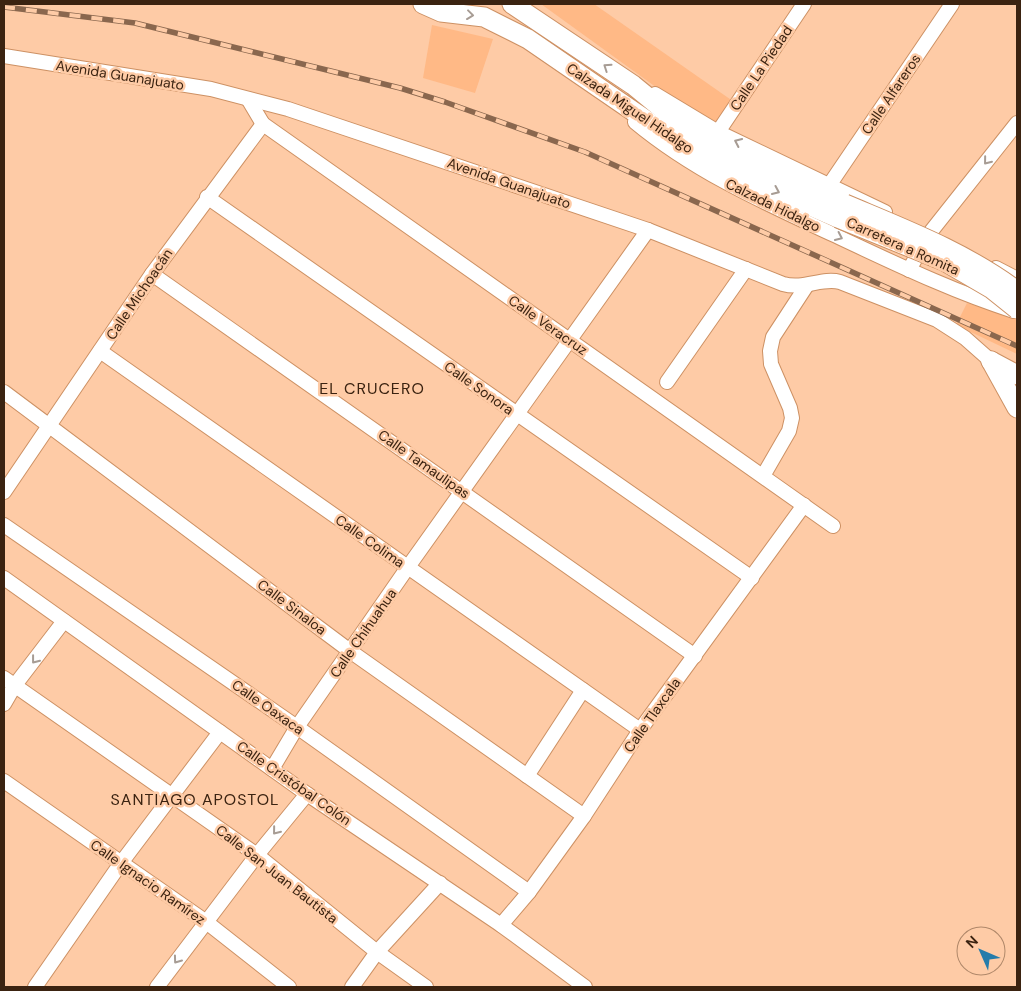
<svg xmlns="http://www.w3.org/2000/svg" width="1021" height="991" font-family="'DM Sans',sans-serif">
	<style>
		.built { fill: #ffb986 }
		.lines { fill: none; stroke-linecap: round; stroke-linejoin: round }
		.minor-casing { stroke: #cd9164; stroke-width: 16 }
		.major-casing { stroke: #cd9164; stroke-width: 21 }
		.minor { stroke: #fff; stroke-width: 14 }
		.major { stroke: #fff; stroke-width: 19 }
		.rail-casing { stroke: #8a674e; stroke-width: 5.5 }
		.rail { stroke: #fecba6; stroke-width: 4; stroke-dasharray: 11; stroke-linecap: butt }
		.major-bridge-casing { stroke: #cd9164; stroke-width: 21; stroke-linecap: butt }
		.major-bridge { stroke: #fff; stroke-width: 19 }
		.oneway { stroke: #a79c94 }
		.labels { text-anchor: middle; stroke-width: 5; stroke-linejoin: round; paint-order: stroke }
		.street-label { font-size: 14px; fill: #3b2311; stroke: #fecba6 }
		.quarter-label { font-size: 16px; letter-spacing: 1px; fill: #3b2311; stroke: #fecba6 }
	</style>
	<rect width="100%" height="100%" fill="#fecba6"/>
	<!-- built -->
	<g class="built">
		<path d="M541 4H594L737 104 718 132Z"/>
		<path d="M432 25 493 39 475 93 423 78Z"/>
		<path d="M967 303 1017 319V354L956 325Z"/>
	</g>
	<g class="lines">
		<!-- minor casing -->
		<g class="minor-casing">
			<g id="minor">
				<path d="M4 56 211 89 288 109 648 230 783 284C804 290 822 277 840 282L937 320 965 338 991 361"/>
				<path d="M655 94 718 132 885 212"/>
				<path d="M248 99 263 124 833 526"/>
				<path d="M635 122C694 171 763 202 832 234 892 262 951 291 1014 311"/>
				<path d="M718 132 804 4"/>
				<path d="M830 184 952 4"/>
				<path d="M207 197 752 578"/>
				<path d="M996 268 1017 279"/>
				<path d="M909 270 929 234 1017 123"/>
				<path d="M152 274 695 656"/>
				<path d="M100 351 640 730"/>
				<path d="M667 382 746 269"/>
				<path d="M4 392 350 651 584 816"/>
				<path d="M763 476 789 431 792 418 790 408 771 364 770 351 773 337 807 285"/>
				<path d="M4 492 152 274 263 124"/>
				<path d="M4 525 297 727 529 892"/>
				<path d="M4 578 307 794 501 925 585 987"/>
				<path d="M4 678 257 855 377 952 426 987"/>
				<path d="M4 704 15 685 64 621"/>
				<path d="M272 769 297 727 408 567 648 230"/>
				<path d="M527 776 583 690"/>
				<path d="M4 781 205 921 289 987"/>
				<path d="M501 925 529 892 584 816 640 730 804 505"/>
				<path d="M35 987 121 863 220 732"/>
				<path d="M157 987 257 855 307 794"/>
				<path d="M352 987 377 952 440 883"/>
			</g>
		</g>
		<!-- major casing -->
		<g class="major-casing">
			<g id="major">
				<path d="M423 4 441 12 484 17 528 39 681 144 717 165 838 218"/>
				<path d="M512 4 633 85 688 130 724 150 845 204"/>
				<path d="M991 361 1017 408"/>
				<path d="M991 361 1017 375"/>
			</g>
		</g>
		<!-- minor -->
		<use href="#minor" class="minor"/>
		<!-- major -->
		<use href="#major" class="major"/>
		<!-- rail casing -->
		<g class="rail-casing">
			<path id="rail" d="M4 7 135 23 400 88 445 102 585 152 1017 346"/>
		</g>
		<!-- rail -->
		<use href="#rail" class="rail"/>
		<!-- major-bridge casing -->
		<g class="major-bridge-casing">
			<g id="major-bridge">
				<path d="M845 204C904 229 965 252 1017 291"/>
				<path d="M838 218 944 261 992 289 1017 309"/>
			</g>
		</g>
		<!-- major-bridge -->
		<use href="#major-bridge" class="major-bridge"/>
	</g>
	<!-- one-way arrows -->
	<defs><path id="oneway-chevron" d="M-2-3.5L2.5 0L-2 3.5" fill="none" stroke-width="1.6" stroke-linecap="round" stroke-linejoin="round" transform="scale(1.25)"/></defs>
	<g class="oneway">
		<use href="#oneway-chevron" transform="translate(470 15) rotate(7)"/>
		<use href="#oneway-chevron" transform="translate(607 67) rotate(-146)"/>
		<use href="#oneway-chevron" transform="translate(738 142) rotate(-155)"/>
		<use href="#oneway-chevron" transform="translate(987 161) rotate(129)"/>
		<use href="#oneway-chevron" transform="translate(776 191) rotate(24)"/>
		<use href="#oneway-chevron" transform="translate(839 237) rotate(25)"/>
		<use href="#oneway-chevron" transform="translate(35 660) rotate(128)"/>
		<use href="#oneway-chevron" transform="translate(276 831) rotate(129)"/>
		<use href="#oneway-chevron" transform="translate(177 960) rotate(126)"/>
	</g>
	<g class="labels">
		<!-- street labels -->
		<g class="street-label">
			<text transform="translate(761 68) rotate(-56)" y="5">Calle La Piedad</text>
			<text transform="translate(120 75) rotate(9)" y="5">Avenida Guanajuato</text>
			<text transform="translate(891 94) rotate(-56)" y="5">Calle Alfareros</text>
			<text transform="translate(630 108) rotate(34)" y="5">Calzada Miguel Hidalgo</text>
			<text transform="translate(509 183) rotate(19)" y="5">Avenida Guanajuato</text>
			<text transform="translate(773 205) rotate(26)" y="5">Calzada Hidalgo</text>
			<text transform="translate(903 246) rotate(24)" y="5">Carretera a Romita</text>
			<text transform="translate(139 294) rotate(-56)" y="5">Calle Michoacán</text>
			<text transform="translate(548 325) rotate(35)" y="5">Calle Veracruz</text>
			<text transform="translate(479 388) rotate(35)" y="5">Calle Sonora</text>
			<text transform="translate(424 464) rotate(35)" y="5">Calle Tamaulipas</text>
			<text transform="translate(370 541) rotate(35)" y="5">Calle Colima</text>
			<text transform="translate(292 607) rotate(37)" y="5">Calle Sinaloa</text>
			<text transform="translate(363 633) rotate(-55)" y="5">Calle Chihuahua</text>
			<text transform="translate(268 707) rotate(35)" y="5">Calle Oaxaca</text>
			<text transform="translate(652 715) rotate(-55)" y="5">Calle Tlaxcala</text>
			<text transform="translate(294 783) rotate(35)" y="5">Calle Cristóbal Colón</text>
			<text transform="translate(277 874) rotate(38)" y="5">Calle San Juan Bautista</text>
			<text transform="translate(148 882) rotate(35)" y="5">Calle Ignacio Ramírez</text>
		</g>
		<!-- quarter labels -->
		<g class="quarter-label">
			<text x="372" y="394">EL CRUCERO</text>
			<text x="195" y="805">SANTIAGO APOSTOL</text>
		</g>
	</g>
	<!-- border -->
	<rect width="1021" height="991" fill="none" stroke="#3b2311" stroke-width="10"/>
	<!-- north arrow -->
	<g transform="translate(981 951) rotate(315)"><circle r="24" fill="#fecba6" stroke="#b0886a"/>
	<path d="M0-4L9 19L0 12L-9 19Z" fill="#257cab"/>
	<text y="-8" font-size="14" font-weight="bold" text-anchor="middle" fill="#3b2311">N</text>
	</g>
</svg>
